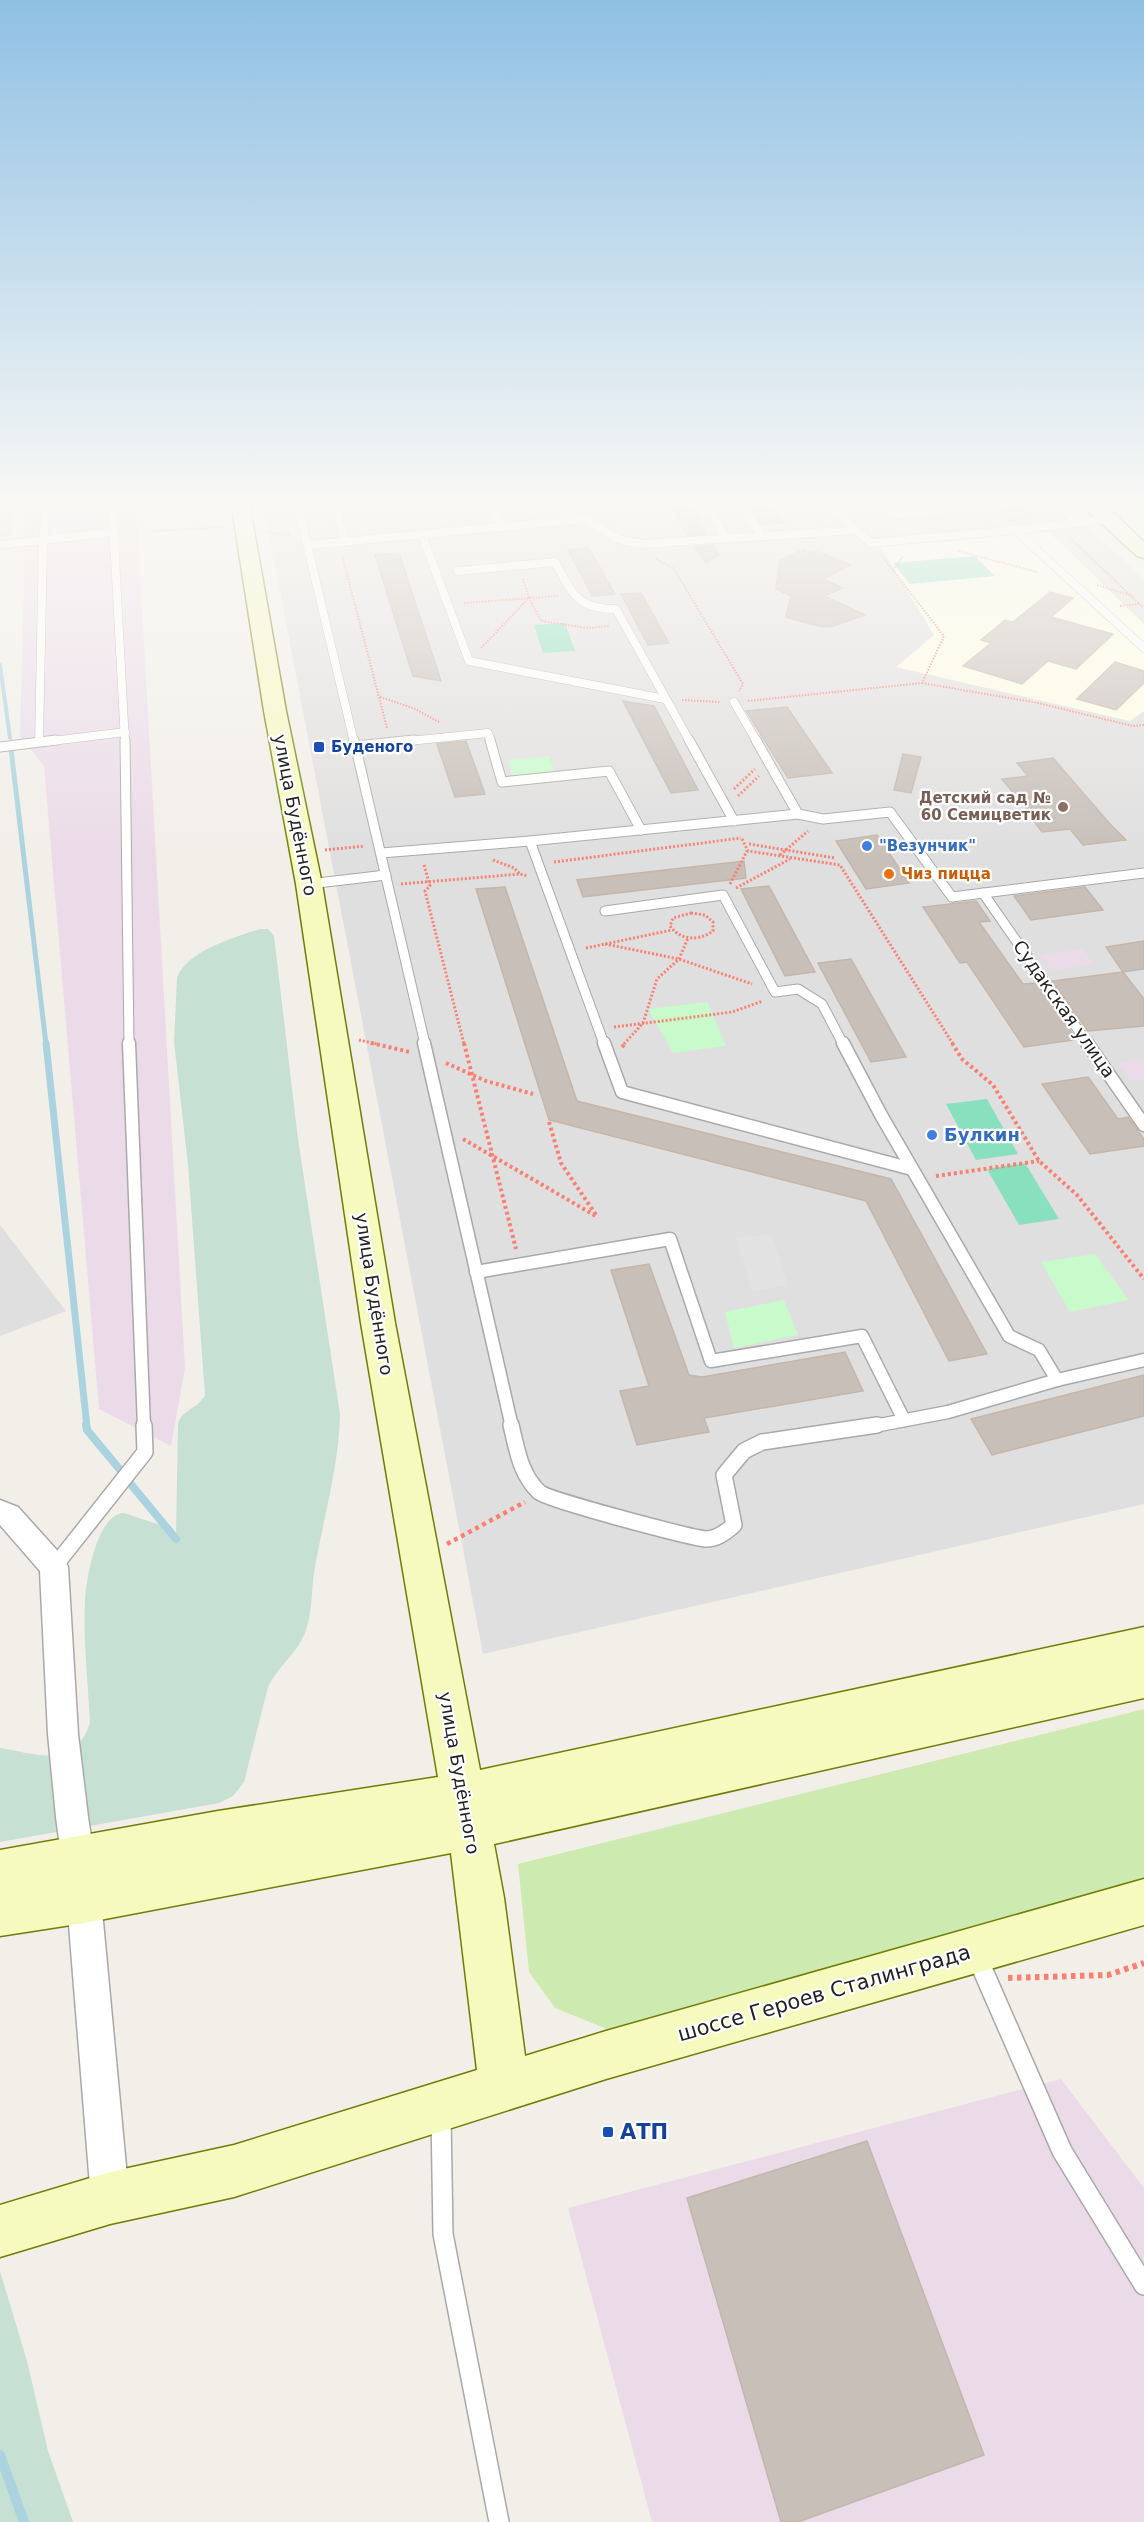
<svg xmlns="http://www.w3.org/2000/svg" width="1144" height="2522" font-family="'DejaVu Sans',sans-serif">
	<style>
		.residential { fill: #e0dfdf }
		.industrial { fill: #ebdbe8 }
		.education { fill: #ffffe5 }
		.grass { fill: #cdebb0 }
		.wetland { fill: #c6e0d4 }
		.park { fill: #c8facc }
		.pitch { fill: #88e0be }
		.parking { fill: #e2e2e2 }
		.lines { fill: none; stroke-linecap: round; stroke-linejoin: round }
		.stream-far4 { stroke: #aad3df; stroke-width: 4 }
		.stream-far3 { stroke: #aad3df; stroke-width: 5 }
		.stream-far2 { stroke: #aad3df; stroke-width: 7 }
		.stream-far1 { stroke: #aad3df; stroke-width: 8 }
		.stream { stroke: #aad3df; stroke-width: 10 }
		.building { fill: #c7bfb8; stroke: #c4b6ab; stroke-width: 1.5 }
		.lane-far4-casing { stroke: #a9a9a9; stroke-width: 9 }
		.lane-far3-casing { stroke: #a9a9a9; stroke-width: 11 }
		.lane-far2-casing { stroke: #a9a9a9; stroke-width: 15 }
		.lane-far1-casing { stroke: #a9a9a9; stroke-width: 18 }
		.lane-casing { stroke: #a9a9a9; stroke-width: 22 }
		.street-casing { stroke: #a9a9a9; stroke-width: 3 }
		.secondary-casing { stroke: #707d05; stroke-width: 3 }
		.path-far4 { stroke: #fa8072; stroke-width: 2; stroke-dasharray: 1.5 1.5; stroke-linecap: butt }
		.path-far3 { stroke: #fa8072; stroke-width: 3; stroke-dasharray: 2 2; stroke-linecap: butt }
		.path-far2 { stroke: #fa8072; stroke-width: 4; stroke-dasharray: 3 3; stroke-linecap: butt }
		.path-far1 { stroke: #fa8072; stroke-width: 4.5; stroke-dasharray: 4 4; stroke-linecap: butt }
		.path { stroke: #fa8072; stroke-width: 6; stroke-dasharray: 4.5 4.5; stroke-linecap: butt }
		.lane-far4 { stroke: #fff; stroke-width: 8 }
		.lane-far3 { stroke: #fff; stroke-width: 9 }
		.lane-far2 { stroke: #fff; stroke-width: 12 }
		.lane-far1 { stroke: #fff; stroke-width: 15 }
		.lane { stroke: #fff; stroke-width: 19 }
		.street { fill: #fff; fill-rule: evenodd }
		.secondary { fill: #f7fabf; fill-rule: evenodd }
		.transit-dot { fill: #1a4fb4; stroke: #fff; stroke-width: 2 }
		.education-dot { fill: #8d6e63; stroke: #fff; stroke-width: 2 }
		.shop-dot { fill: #3f7fe0; stroke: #fff; stroke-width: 2 }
		.food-dot { fill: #e8710a; stroke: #fff; stroke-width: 2 }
		.labels { text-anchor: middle; stroke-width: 4.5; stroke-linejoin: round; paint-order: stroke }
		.far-transit-label { font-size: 15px; font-weight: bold; fill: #164399; stroke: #fff; text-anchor: start }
		.far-education-label { font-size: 15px; font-weight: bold; fill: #785e54; stroke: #fff; text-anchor: end }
		.far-shop-label { font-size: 15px; font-weight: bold; fill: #366cbe; stroke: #fff; text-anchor: start }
		.far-food-label { font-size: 15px; font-weight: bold; fill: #c56008; stroke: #fff; text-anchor: start }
		.street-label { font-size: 18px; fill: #222; stroke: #fff }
		.shop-label { font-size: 18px; font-weight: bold; fill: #366cbe; stroke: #fff; text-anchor: start }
		.near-street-label { font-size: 21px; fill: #222; stroke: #fff }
		.near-transit-label { font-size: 21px; font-weight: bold; fill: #164399; stroke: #fff; text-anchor: start }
	</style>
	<rect width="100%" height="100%" fill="#f2efe9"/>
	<!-- residential -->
	<g class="residential">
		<path d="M263 502H1061L1144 579V1504L483 1654Z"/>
		<path d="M0 1225 66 1311 0 1336Z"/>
	</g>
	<!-- industrial -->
	<g class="industrial">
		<path d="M26 502H136L185 1368 171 1446 99 1409 44 766 20 736Z"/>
		<path d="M1082 949 1094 964 1050 971 1039 955Z"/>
		<path d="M1144 1059V1079L1131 1081 1118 1063Z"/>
		<path d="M1061 2079 1144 2188V2522H652L568 2208Z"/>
	</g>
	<!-- education -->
	<path class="education" d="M1046 529 1144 624V711L1130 721 896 667 934 635 880 546Z"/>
	<!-- grass -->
	<g class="grass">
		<path d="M0 502H12V536L0 537Z"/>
		<path d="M1144 1709V1880L607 2029 555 2008 529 1972 518 1864Z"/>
	</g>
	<!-- wetland -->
	<g class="wetland">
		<path d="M260 929H268L274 936 298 1139 340 1414C339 1466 324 1516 315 1567 311 1588 313 1610 306 1630 298 1653 278 1666 268 1687L244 1782 233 1796 219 1803 0 1842V1748C37 1754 76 1770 90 1722 88 1682 83 1640 85 1601 86 1579 97 1514 124 1513L163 1526 170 1525 176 1536 178 1423C183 1409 199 1408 205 1395L188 1165 174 1042 177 978C186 951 236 937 260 929Z"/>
		<path d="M0 2271 27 2361 48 2451 73 2522H0Z"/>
	</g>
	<!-- park -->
	<g class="park">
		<path d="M549 756 555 774 512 778 508 760Z"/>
		<path d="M707 1002 726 1046 673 1053 648 1009Z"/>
		<path d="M1095 1254 1129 1300 1070 1312 1041 1262Z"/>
		<path d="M784 1300 798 1335 734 1348 725 1312Z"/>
	</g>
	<!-- pitch -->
	<g class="pitch">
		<path d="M975 556 995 576 910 584 893 563Z"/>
		<path d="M565 623 575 651 543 653 534 625Z"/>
		<path d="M987 1099 1018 1154 976 1160 946 1104Z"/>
		<path d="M1025 1163 1059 1219 1019 1225 987 1169Z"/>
	</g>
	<!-- parking -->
	<path class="parking" d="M771 1234 788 1286 752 1291 736 1238Z"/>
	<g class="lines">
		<!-- stream-far4 -->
		<path class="stream-far4" d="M0 665 10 738"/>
		<!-- stream-far3 -->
		<path class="stream-far3" d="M11 749 46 1044"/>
		<!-- stream-far2 -->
		<path class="stream-far2" d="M46 1043 87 1427"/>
		<!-- stream-far1 -->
		<g class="stream-far1">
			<path d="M86 1425 87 1430 121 1471"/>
			<path d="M129 1482 176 1539"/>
		</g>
		<!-- stream -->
		<path class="stream" d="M0 2455 24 2522"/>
	</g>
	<!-- building -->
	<g class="building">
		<path d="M667 502H688L707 534 688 535Z"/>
		<path d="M745 502H767L784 523 762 525Z"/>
		<path d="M992 502H1017L1034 518 1012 520Z"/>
		<path d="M713 545 719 555 706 563 695 547Z"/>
		<path d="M589 548 615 594 592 596 568 550Z"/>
		<path d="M805 549 807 552H819L850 565 823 579 843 588 824 596 865 615 830 627 818 626 786 617 791 596 776 589 780 560Z"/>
		<path d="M399 553 441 681 413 676 375 555Z"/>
		<path d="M1050 592 1073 598 1051 617 1113 634 1076 669 1048 661 1022 684 963 666 991 643 981 640 1005 620 1013 622Z"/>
		<path d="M641 593 669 643 648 645 621 594Z"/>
		<path d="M1115 662 1144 671V683L1116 710 1077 699Z"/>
		<path d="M623 701 654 706 698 790 671 793Z"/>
		<path d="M787 707 832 773 788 778 746 711Z"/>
		<path d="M466 741 485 794 455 797 437 744Z"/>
		<path d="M903 754 921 757 911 793 894 790Z"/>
		<path d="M1053 758 1110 824 1126 840 1083 845 1070 829 1042 832 1030 816H1032L1002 779 1028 776 1017 763Z"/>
		<path d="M877 835 909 883 866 889 836 841Z"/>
		<path d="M744 861 746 878 583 897 577 880Z"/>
		<path d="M769 886 815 972 785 976 741 889Z"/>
		<path d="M505 887 577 1101 891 1179 987 1354 949 1361 866 1201 549 1120 476 889Z"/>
		<path d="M1085 887 1103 910 1031 920 1014 896Z"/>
		<path d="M976 901 990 921 979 922 1023 984 1037 983 1072 1033H1069L1074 1040 1024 1047 967 962 960 963 923 907Z"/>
		<path d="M1144 941V969L1123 972 1106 947Z"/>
		<path d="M851 959 906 1057 871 1062 818 963Z"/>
		<path d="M1123 972 1144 999V1026L1088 1031 1052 981Z"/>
		<path d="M1088 1077 1118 1119 1128 1117 1144 1139V1146L1090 1154 1042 1084Z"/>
		<path d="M649 1264 689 1375 702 1377 845 1352 863 1391 704 1418 709 1432 637 1445 620 1391 649 1386 611 1270Z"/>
		<path d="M1144 1375V1416L992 1455 971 1419Z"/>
		<path d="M867 2141 984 2455 798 2522H781L687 2198Z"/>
	</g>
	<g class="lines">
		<!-- lane-far4 casing -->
		<g class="lane-far4-casing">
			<g id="lane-far4">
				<path d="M112 502 125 742"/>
				<path d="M297 502 354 742"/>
				<path d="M489 502 502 527"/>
				<path d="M563 502 574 520"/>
				<path d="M706 502 727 539"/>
				<path d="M738 502 762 536"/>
				<path d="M808 502 839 513 856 530"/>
				<path d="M883 502 894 515 980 506 976 502"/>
				<path d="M1055 502 1077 523"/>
				<path d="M338 516 346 542"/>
				<path d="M1015 530 1110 519"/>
				<path d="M422 535 469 661 665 699"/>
				<path d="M0 545 113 532"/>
				<path d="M308 545 585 519 618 539 642 544 856 530 871 543 1015 530 1144 648"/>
				<path d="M458 571 555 562C572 593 577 609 616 609L690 742"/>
				<path d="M734 702 757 742"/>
				<path d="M39 742 43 541 47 502"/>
				<path d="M44 742 125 732"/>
				<path d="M399 742 488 733 491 742"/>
			</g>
		</g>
		<!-- lane-far3 casing -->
		<g class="lane-far3-casing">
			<g id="lane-far3">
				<path d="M125 740 129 1044"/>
				<path d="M354 740 425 1044"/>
				<path d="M490 740 502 782 609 771 641 830"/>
				<path d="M689 740 734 821"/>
				<path d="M756 740 798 814"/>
				<path d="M356 746 414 740"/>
				<path d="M0 747 56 740"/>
				<path d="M530 841 604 1044"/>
				<path d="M381 853 530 841 798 814 823 819 890 812 952 897 1144 873"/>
				<path d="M309 884 386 875"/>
				<path d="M983 893 1088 1044"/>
				<path d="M605 911 723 895 775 992 798 989 822 1004 843 1044"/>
			</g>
		</g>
		<!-- lane-far2 casing -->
		<g class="lane-far2-casing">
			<g id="lane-far2">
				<path d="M129 1043 144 1427"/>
				<path d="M424 1043 512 1427"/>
				<path d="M604 1043 622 1092 912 1169"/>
				<path d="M843 1043 881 1115 1009 1336 1039 1350 1057 1380"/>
				<path d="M1087 1043 1144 1125"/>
				<path d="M476 1272 670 1239 711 1361 862 1336 904 1420"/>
				<path d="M869 1427 948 1412 1057 1380 1144 1360"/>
			</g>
		</g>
		<!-- lane-far1 casing -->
		<g class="lane-far1-casing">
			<g id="lane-far1">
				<path d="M511 1425C517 1449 520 1474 539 1492 548 1500 688 1537 706 1539 717 1539 726 1532 734 1525L724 1475 744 1451 762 1442 877 1425"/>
				<path d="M54 1567 145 1452 144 1425"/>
			</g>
		</g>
		<!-- lane casing -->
		<g class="lane-casing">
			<g id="lane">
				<path d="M977 1957 1062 2151 1144 2285"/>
				<path d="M441 2115 443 2234 499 2522"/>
			</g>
		</g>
		<!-- street casing -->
		<g class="street-casing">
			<path id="street" d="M0 1500 18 1507 64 1558 68 1567 78 1734 88 1817 101 1900 129 2198 123 2211 110 2217 97 2211 91 2198 67 1900 56 1817 48 1734 40 1571 0 1525Z"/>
		</g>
		<!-- secondary casing -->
		<g class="secondary-casing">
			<g id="secondary">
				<path d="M231 502H249L286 711 322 884 395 1323 480 1770 1144 1627V1698L494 1844 504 1898 525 2056 606 2031 1144 1879V1925L606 2079 234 2197 110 2224 0 2257V2205L110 2172 234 2145 477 2070 451 1853 84 1923 0 1936V1850L218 1811 438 1777 361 1323 296 884 264 711Z"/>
				<path d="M1078 502H1098L1116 515 1144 542V558L1137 556Z"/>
			</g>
		</g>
		<!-- path-far4 -->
		<g class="path-far4">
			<path d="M1033 502 1041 510"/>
			<path d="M592 505 608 502"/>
			<path d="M153 531 224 527"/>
			<path d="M264 532 290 535"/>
			<path d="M1070 538 1144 608"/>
			<path d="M958 551 1037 572"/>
			<path d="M342 555 387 728"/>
			<path d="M656 559 674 569 743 684 739 691"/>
			<path d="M893 570 903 556"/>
			<path d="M523 579 529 598"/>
			<path d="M1097 585 1132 596"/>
			<path d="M464 603 558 596"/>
			<path d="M1120 606 1139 604"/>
			<path d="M481 648 529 598 541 621 587 628 609 626"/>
			<path d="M922 683 1038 703 1133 726 1144 725"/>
			<path d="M380 697 413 708 439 722"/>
			<path d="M682 700 720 702"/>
			<path d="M748 701 922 683 944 636 882 556"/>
		</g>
		<!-- path-far3 -->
		<g class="path-far3">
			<path d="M734 789 755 769"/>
			<path d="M738 796 759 776"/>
			<path d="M742 839 748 851 840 865 953 1044"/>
			<path d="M749 844 835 858"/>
			<path d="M325 850 365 846"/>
			<path d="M780 855 808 831"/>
			<path d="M493 860 514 868 520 874"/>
			<path d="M554 862 741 838"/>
			<path d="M424 865 430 886 425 891 464 1044"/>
			<path d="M401 884 520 874 528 876"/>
			<path d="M730 884 747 851"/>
			<path d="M736 888 790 859"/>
			<path d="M691 913 705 915 713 922V931C699 941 681 941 670 926L673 918Z"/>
			<path d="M605 944 679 959 752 984"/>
			<path d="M586 948 672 930"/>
			<path d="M614 1027 732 1012 763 1001"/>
			<path d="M359 1040 377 1044"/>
			<path d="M624 1044 643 1023 657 979 679 959 688 938"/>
		</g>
		<!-- path-far2 -->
		<g class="path-far2">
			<path d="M371 1043 410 1052"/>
			<path d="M464 1043 516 1249"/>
			<path d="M952 1043 962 1059 993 1085 1039 1161 1077 1195 1144 1279"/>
			<path d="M622 1047 626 1043"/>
			<path d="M446 1063 486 1081 533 1094"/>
			<path d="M549 1122 561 1163 596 1215"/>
			<path d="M463 1139 596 1216"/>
			<path d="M936 1176 1039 1161"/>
		</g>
		<!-- path-far1 -->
		<path class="path-far1" d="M447 1544 525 1502"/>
		<!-- path -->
		<path class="path" d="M1008 1978 1108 1975 1144 1963"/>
		<!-- lane-far4 -->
		<use href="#lane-far4" class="lane-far4"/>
		<!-- lane-far3 -->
		<use href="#lane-far3" class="lane-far3"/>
		<!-- lane-far2 -->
		<use href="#lane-far2" class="lane-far2"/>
		<!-- lane-far1 -->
		<use href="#lane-far1" class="lane-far1"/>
		<!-- lane -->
		<use href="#lane" class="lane"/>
		<!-- street -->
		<use href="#street" class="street"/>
		<!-- secondary -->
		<use href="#secondary" class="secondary"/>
	</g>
	<!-- sky -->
	<linearGradient id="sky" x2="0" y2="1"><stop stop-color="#8fc0e4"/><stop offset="0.59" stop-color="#f9f8f5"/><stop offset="1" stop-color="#f9f8f5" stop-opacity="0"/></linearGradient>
	<rect width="1144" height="855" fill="url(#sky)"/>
	<!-- markers -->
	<g class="transit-dot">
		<rect x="313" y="741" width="12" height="12" rx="3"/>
		<rect x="602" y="2126" width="12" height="12" rx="3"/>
	</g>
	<circle class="education-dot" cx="1063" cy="807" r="6"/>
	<g class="shop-dot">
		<circle cx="867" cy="846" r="6"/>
		<circle cx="932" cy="1135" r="6"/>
	</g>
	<circle class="food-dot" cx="889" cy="874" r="6"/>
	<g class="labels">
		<!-- far-transit labels -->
		<g class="far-transit-label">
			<text x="331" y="752">Буденого</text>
		</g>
		<!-- far-education labels -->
		<g class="far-education-label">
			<text x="1051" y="803">Детский сад №<tspan x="1051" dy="17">60 Семицветик</tspan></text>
		</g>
		<!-- far-shop labels -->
		<g class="far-shop-label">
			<text x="879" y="851">"Везунчик"</text>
		</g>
		<!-- far-food labels -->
		<g class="far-food-label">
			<text x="901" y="879">Чиз пицца</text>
		</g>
		<!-- street labels -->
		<g class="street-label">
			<text transform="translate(295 815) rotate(79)" y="6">улица Будённого</text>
			<text transform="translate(1064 1009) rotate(55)" y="6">Судакская улица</text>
			<text transform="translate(374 1294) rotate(81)" y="6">улица Будённого</text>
			<text transform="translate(459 1773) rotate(80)" y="6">улица Будённого</text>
		</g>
		<!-- shop labels -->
		<g class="shop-label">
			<text x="944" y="1141">Булкин</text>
		</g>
		<!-- near-street labels -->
		<g class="near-street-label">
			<text transform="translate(824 1993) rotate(-16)" y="7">шоссе Героев Сталинграда</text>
		</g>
		<!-- near-transit labels -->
		<g class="near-transit-label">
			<text x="620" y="2139">АТП</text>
		</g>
	</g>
</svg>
